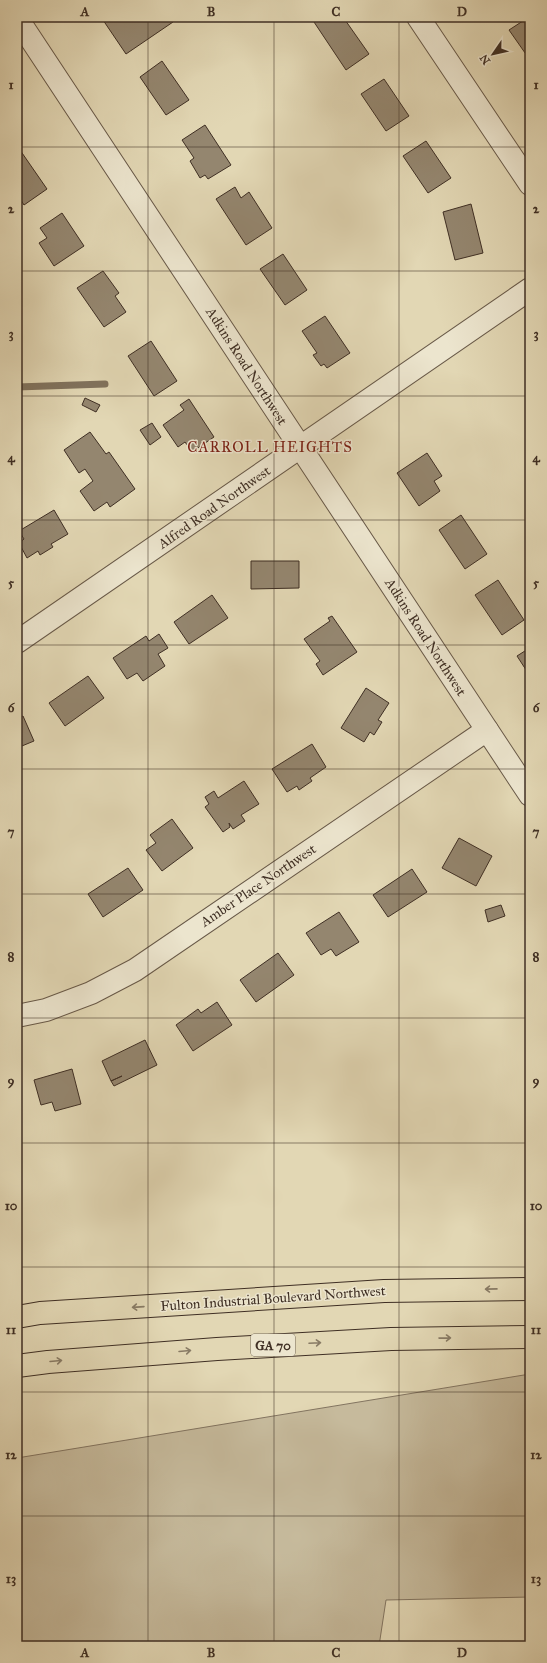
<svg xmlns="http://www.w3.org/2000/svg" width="547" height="1663" font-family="'IM FELL Great Primer',serif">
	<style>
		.green { fill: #c6ba9c; stroke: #827460 }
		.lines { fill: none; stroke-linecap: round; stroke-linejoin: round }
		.stream { stroke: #80725d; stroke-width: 7 }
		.building { fill: #94866f; stroke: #3f2f24 }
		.minor-casing { stroke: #685948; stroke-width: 24 }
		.major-casing { stroke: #3f2f24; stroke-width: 24 }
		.minor { stroke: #ece5ce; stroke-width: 22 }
		.major { stroke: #e2d7b4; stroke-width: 22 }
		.oneway { stroke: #887b65 }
		.grid { fill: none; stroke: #3f2f24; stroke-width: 1; stroke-opacity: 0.55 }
		.labels { text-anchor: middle; stroke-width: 3; stroke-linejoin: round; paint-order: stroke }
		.shield { fill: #ece5ce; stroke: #736657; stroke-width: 1 }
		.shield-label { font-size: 13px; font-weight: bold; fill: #3f2f24 }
		.street-label { font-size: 14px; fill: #3f2f24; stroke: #ece5ce }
		.neighbourhood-label { font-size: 15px; letter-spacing: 1px; fill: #7a1f14; stroke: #ece5ce }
		.neatline { fill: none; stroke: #3f2f24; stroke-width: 1.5 }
		.grid-label { font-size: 13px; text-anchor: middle; font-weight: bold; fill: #3f2f24 }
	</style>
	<rect width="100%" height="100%" fill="#e2d7b4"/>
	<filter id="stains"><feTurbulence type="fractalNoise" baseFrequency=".005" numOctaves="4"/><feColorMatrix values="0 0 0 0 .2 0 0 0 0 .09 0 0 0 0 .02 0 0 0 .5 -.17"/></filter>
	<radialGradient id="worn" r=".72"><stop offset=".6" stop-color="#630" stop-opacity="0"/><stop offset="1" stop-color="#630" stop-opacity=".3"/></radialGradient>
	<!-- green -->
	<path class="green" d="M530 1374V1597L386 1600 379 1646H17V1458Z"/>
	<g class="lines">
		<!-- stream -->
		<path class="stream" d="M17 387 105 384"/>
	</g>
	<!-- building -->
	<g class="building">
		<path d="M108 17H169L173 22 126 54 103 20Z"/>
		<path d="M321 17H343L369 54 346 70 314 22Z"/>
		<path d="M529 17H530V60L509 30Z"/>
		<path d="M162 61 189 100 166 115 140 77Z"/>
		<path d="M384 79 409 116 386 131 361 94Z"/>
		<path d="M205 125 231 165 208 179 205 175 200 178 190 161 194 158 182 140Z"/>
		<path d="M426 141 451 178 428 193 403 156Z"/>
		<path d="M20 150 47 189 24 205 17 194V152Z"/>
		<path d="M235 187 241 198 249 192 272 228 246 245 216 199Z"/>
		<path d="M471 204 483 253 455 260 443 212Z"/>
		<path d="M62 213 84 246 54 266 39 243 47 238 40 228Z"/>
		<path d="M283 254 307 290 285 305 260 269Z"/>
		<path d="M103 271 119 293 115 296 126 312 104 327 77 288Z"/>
		<path d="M325 316 350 353 327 368 324 364 321 366 313 355 317 353 302 331Z"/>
		<path d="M151 341 177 381 154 396 128 356Z"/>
		<path d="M85 398 100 405 96 412 82 405Z"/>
		<path d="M189 399 214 437 192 452 185 442 178 447 163 425 184 410 180 405Z"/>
		<path d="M152 423 161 437 150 445 140 430Z"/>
		<path d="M90 432 106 454 109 452 135 489 110 507 107 502 94 511 80 491 93 481 85 469 79 473 64 450Z"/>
		<path d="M427 453 442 476 434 481 440 491 419 506 397 473Z"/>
		<path d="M54 510 68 534 51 544 53 547 40 555 38 551 27 558 19 543 24 539 19 531Z"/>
		<path d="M461 515 487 554 465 569 439 530Z"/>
		<path d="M251 561H299V588L251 589Z"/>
		<path d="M498 580 524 620 502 635 475 595Z"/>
		<path d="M212 595 228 618 189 644 174 622Z"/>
		<path d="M332 616 357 652 323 675 316 664 320 661 304 639 330 621 328 618Z"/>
		<path d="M159 634 168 648 158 654 165 666 143 681 137 673 127 679 113 658 146 636 149 641Z"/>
		<path d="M528 649 530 652V676L517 656Z"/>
		<path d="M88 676 104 698 65 726 49 703Z"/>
		<path d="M366 688 389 703 378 720 382 722 374 735 370 732 364 742 341 728Z"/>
		<path d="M23 716 34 741 17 748V718Z"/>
		<path d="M312 744 326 767 310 778 312 781 299 790 297 786 287 792 272 769Z"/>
		<path d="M244 781 259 804 241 815 245 821 233 829 229 823 230 827 223 832 205 807 209 804 205 797 214 791 218 798Z"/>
		<path d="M172 819 193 848 162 871 146 850 156 843 150 835Z"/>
		<path d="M459 838 492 856 476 886 442 868Z"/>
		<path d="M128 868 143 890 103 917 88 894Z"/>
		<path d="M412 869 427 892 388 917 373 895Z"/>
		<path d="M501 905 505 916 488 922 485 910Z"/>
		<path d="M339 912 359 942 336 956 331 949 321 955 306 933Z"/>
		<path d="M278 953 294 975 256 1002 240 980Z"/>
		<path d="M217 1002 232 1025 193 1051 176 1025 198 1009 201 1013Z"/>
		<path d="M145 1040 157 1065 114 1086 111 1081 122 1076 111 1081 102 1061Z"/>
		<path d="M72 1069 81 1104 55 1111 52 1102 41 1105 34 1080Z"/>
	</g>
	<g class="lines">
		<!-- minor casing -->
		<g class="minor-casing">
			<g id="minor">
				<path d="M418 17 530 184"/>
				<path d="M17 18 530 795"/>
				<path d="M17 642 530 289"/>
				<path d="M17 1016 46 1010 91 993 135 970 487 730"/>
			</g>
		</g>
		<!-- major casing -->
		<g class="major-casing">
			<g id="major">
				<path d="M17 1317 40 1313 384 1291 530 1289"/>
				<path d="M17 1366 48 1362 217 1349 391 1339 530 1337"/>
			</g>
		</g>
		<!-- minor -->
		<use href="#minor" class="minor"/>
		<!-- major -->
		<use href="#major" class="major"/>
	</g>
	<!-- one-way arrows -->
	<defs><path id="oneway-shaft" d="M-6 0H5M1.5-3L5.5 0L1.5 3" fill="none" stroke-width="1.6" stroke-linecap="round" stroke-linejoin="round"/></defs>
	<g class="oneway">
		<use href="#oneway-shaft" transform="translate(491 1289) rotate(179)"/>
		<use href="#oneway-shaft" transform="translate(138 1307) rotate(176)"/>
		<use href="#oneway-shaft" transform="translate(445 1338) rotate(-1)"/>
		<use href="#oneway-shaft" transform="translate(315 1343) rotate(-3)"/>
		<use href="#oneway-shaft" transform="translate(185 1351) rotate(-5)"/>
		<use href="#oneway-shaft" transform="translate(56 1361) rotate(-5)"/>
	</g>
	<!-- grid -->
	<path class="grid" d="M148 17V1646M274 17V1646M399 17V1646M17 147H530M17 271H530M17 396H530M17 520H530M17 645H530M17 769H530M17 894H530M17 1018H530M17 1143H530M17 1267H530M17 1392H530M17 1516H530"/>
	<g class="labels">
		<!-- shield labels -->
		<rect class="shield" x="251" y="1334" width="44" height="22" rx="3"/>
		<g class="shield-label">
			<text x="273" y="1350">GA 70</text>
		</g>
		<!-- street labels -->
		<g class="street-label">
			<text transform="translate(247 366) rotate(57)" y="5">Adkins Road Northwest</text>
			<text transform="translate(214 507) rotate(-35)" y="5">Alfred Road Northwest</text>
			<text transform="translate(426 637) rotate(57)" y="5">Adkins Road Northwest</text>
			<text transform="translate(258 885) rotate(-34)" y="5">Amber Place Northwest</text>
			<text transform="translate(273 1298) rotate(-4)" y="5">Fulton Industrial Boulevard Northwest</text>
		</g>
		<!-- neighbourhood labels -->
		<g class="neighbourhood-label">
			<text x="270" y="452">CARROLL HEIGHTS</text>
		</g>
	</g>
	<!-- margin -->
	<rect width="547" height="1663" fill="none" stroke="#e2d7b4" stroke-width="44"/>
	<!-- north arrow -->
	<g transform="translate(493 54) rotate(236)" stroke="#ece5ce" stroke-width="3" paint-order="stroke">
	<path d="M0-3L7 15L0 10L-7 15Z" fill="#3f2f24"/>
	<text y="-6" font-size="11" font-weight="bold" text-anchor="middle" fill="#3f2f24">N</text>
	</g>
	<rect x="22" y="22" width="503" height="1619" class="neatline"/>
	<g class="grid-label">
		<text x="85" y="16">A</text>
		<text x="211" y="16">B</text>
		<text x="336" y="16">C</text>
		<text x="462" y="16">D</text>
		<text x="11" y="89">1</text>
		<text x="536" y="89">1</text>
		<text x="11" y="213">2</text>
		<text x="536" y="213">2</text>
		<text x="11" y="338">3</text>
		<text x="536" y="338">3</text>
		<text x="11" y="462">4</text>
		<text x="536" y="462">4</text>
		<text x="11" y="587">5</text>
		<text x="536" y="587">5</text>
		<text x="11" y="712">6</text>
		<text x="536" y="712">6</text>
		<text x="11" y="836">7</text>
		<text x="536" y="836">7</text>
		<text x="11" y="961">8</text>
		<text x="536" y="961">8</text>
		<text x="11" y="1085">9</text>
		<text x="536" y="1085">9</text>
		<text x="11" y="1210">10</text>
		<text x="536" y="1210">10</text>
		<text x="11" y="1334">11</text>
		<text x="536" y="1334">11</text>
		<text x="11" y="1459">12</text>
		<text x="536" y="1459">12</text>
		<text x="11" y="1583">13</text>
		<text x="536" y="1583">13</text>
		<text x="85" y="1657">A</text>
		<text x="211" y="1657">B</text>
		<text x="336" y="1657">C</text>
		<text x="462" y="1657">D</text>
	</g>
	<rect width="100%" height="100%" filter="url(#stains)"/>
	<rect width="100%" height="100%" fill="url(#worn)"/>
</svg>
